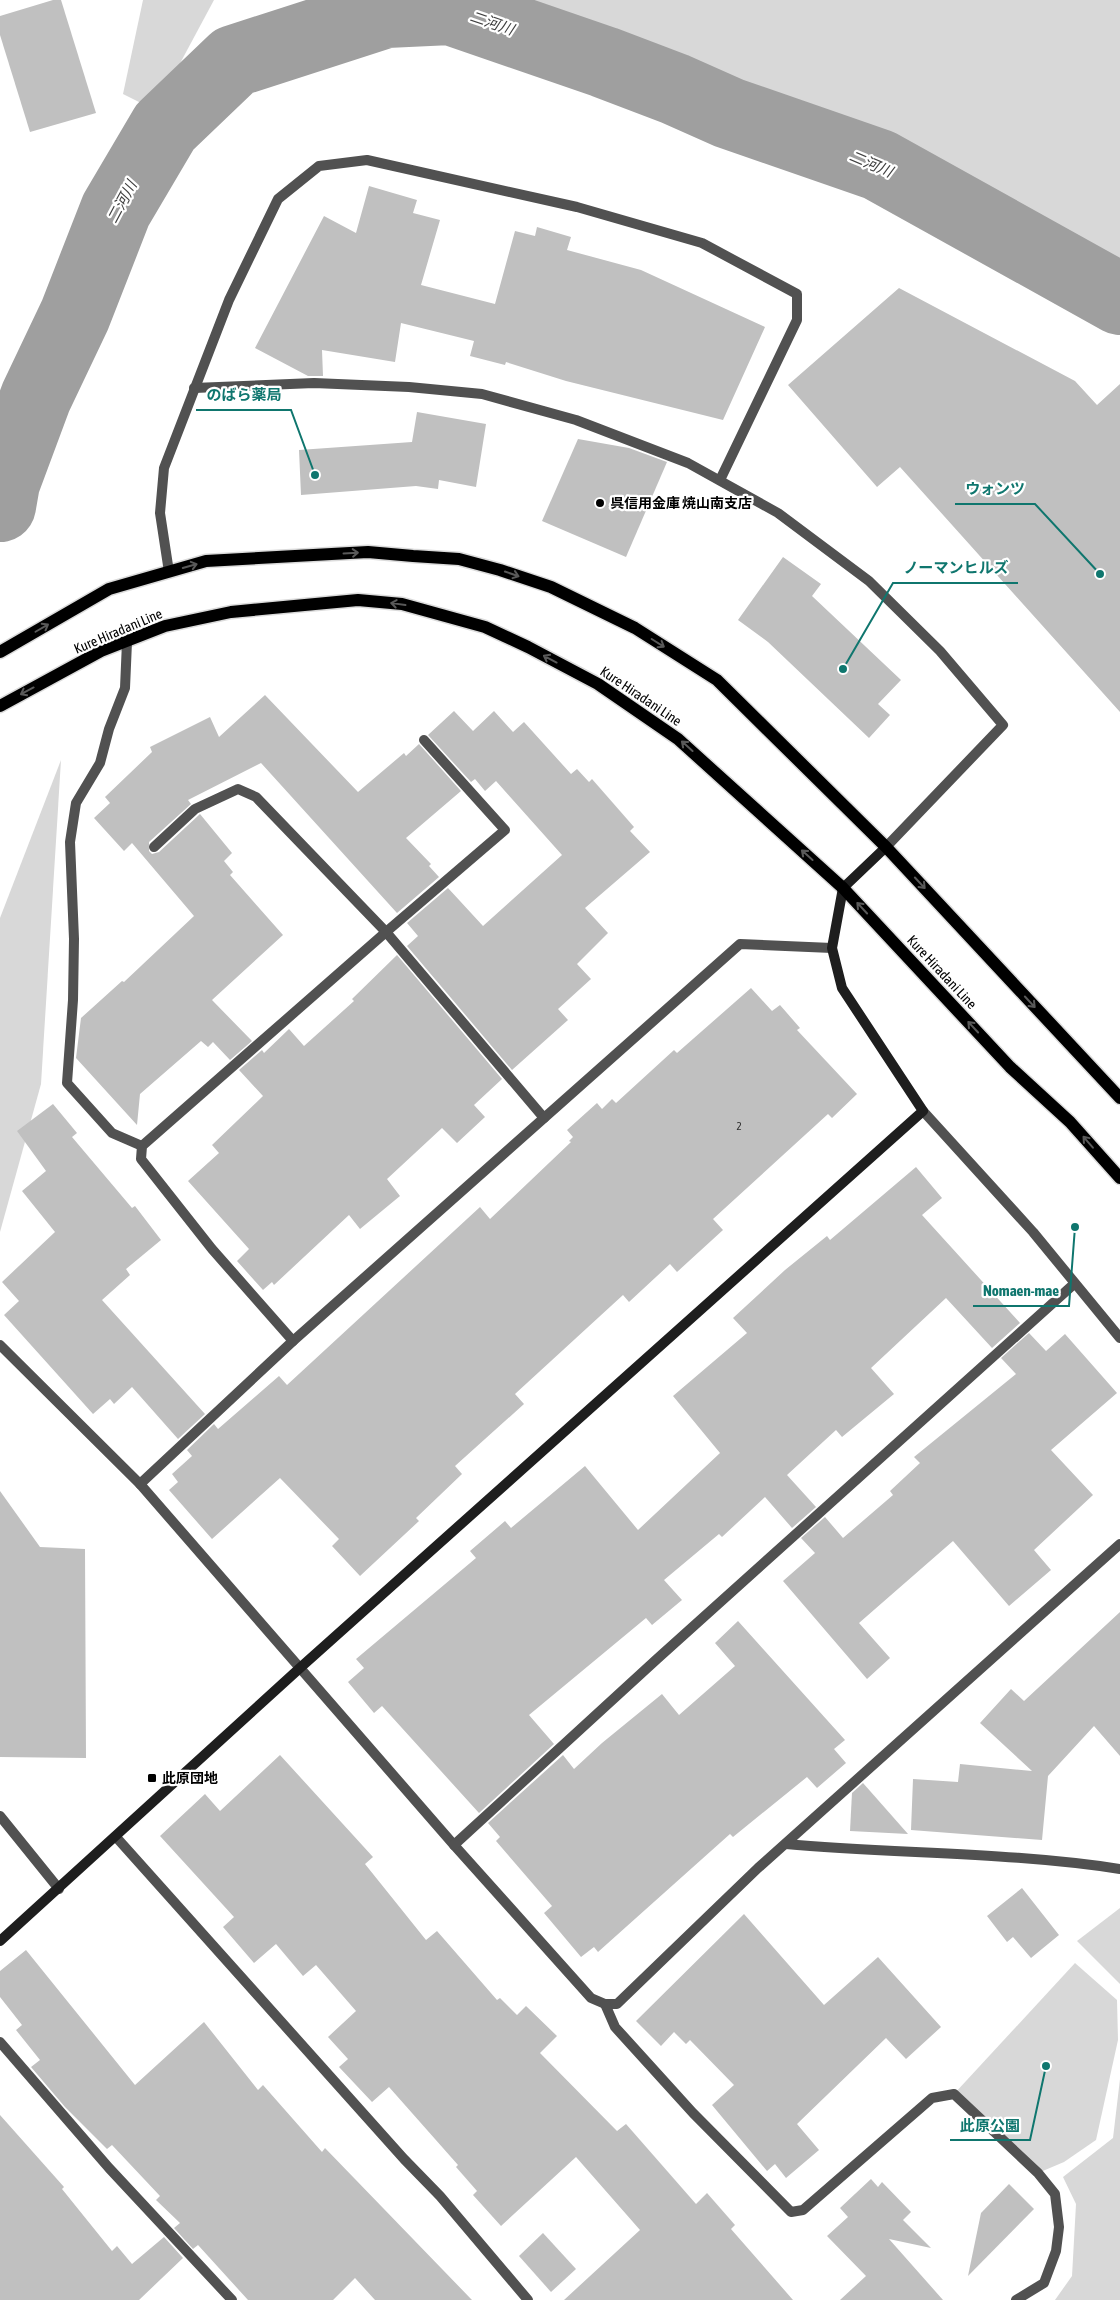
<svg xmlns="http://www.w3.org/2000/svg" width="1120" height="2300" font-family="'Asap Condensed','Noto Sans JP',sans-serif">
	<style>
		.green { fill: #d8d8d8 }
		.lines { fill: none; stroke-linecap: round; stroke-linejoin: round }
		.river { stroke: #9f9f9f; stroke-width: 72 }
		.building { fill: #c0c0c0 }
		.primary-casing { stroke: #dbdbdb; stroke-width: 15 }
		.lane { stroke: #515151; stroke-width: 10 }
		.street { stroke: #515151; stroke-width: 10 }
		.secondary { stroke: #1e1e1e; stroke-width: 10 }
		.primary { stroke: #000; stroke-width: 12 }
		.oneway { stroke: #595959 }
		.poi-dot { fill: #000; stroke: #fff; stroke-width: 2 }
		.labels { text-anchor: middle; stroke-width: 4.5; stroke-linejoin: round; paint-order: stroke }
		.number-label { font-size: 11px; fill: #303030 }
		.poi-label { font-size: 14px; font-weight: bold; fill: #000; stroke: #fff; text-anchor: start }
		.street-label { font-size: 14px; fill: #000; stroke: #fff }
		.water-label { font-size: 15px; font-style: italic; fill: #404040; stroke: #fff }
		.leader { fill: none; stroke: #0f766e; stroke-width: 2 }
		.callout-dot { fill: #0f766e; stroke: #fff; stroke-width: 2 }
		.callout-label { font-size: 15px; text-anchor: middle; font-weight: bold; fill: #0f766e; stroke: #fff; stroke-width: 4.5; stroke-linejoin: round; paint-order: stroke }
	</style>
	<rect width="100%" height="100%" fill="#fff"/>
	<!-- green -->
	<g class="green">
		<path d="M143 0H214L155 110 123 94Z"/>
		<path d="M500 0H1120V270L771 92Z"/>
		<path d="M61 760 41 1084 0 1232V918Z"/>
		<path d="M1120 1908V1984L1077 1941Z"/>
		<path d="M1075 1963 1117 2000 1118 2040 1096 2140 1064 2162 1038 2173 954 2094Z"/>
		<path d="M1120 2079V2300H1055L1072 2276 1076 2204 1063 2177 1113 2138Z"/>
	</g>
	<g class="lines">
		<!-- river -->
		<path class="river" d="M0 506 4 483 36 397 75 315 116 210 165 127 234 61 386 12 450 9 604 62 675 89 729 113 879 165 1120 299"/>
	</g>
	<!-- building -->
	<g class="building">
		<path d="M53 0H61L96 113 30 132 0 35V16Z"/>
		<path d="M369 186 417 200 413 213 440 220 421 285 495 304 515 231 535 236 537 227 571 237 567 250 641 270 765 327 723 420 566 381 506 362 505 365 470 356 474 341 401 323 395 362 322 350 323 376H308L255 348 324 216 356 233Z"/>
		<path d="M899 288 1075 381 1097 405 1120 384V712L900 467 877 487 788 385Z"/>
		<path d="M417 412 486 424 476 487 439 480 438 489 416 486 301 495 299 450 412 442Z"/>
		<path d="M578 439 629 448 667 462 626 557 542 521Z"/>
		<path d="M783 557 821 584 812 596 901 680 878 704 890 715 869 738 768 642 738 620Z"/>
		<path d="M265 695 358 792 404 753 406 756 419 744 461 791 406 838 431 864 429 866 439 877 397 913 261 763 188 800 191 804 149 842V851L152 854 159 852 200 814 232 853 224 861 233 872 230 875 283 935 212 1000 252 1041 230 1060 213 1042 208 1047 201 1041 140 1094 137 1125 76 1058 81 1018 122 981 124 982 194 916 132 843 124 851 94 818 110 803 105 797 152 752 150 747 210 717 219 737Z"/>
		<path d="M454 711 473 731 494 711 513 732 524 722 571 774 577 769 589 782 592 779 634 827 630 831 650 852 585 908 608 933 577 964 591 979 558 1009 568 1020 512 1070 407 946 418 936 407 923 448 888 483 926 562 855 496 781 485 791 475 779 471 782 428 735Z"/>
		<path d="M397 955 502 1079 474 1105 485 1117 457 1143 442 1128 387 1179 400 1196 360 1229 349 1215 274 1285 272 1282 263 1290 237 1261 249 1249 188 1181 219 1153 212 1145 263 1096 239 1070 262 1050 264 1053 289 1029 304 1046 354 1001 352 999Z"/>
		<path d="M751 988 772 1011 780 1005 800 1028 797 1030 857 1094 832 1118 828 1114 713 1219 723 1230 677 1272 670 1264 629 1302 623 1295 515 1394 524 1404 455 1466 462 1474 416 1518 419 1521 360 1576 332 1546 339 1539 280 1478 212 1539 169 1490 178 1482 172 1474 192 1456 187 1450 214 1424 218 1429 279 1376 287 1385 480 1207 490 1219 571 1142 569 1141 573 1137 567 1130 597 1103 602 1109 612 1099 616 1103 674 1050 677 1053Z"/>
		<path d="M53 1104 77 1133 72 1137 132 1208 135 1206 161 1240 126 1269 130 1275 102 1300 205 1414 178 1439 132 1387 114 1404 110 1399 93 1414 4 1315 19 1301 2 1282 55 1232 22 1191 46 1171 17 1131Z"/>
		<path d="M916 1167 942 1198 922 1215 1020 1323 992 1348 946 1298 871 1368 894 1394 842 1437 836 1430 787 1475 816 1507 792 1528 765 1497 722 1537 719 1534 664 1580 682 1600 652 1625 646 1618 529 1715 554 1744 479 1813 382 1706 374 1713 348 1682 364 1668 356 1659 476 1558 470 1551 505 1521 511 1528 585 1466 638 1530 720 1453 673 1396 747 1333 733 1318 785 1270 827 1236 830 1240Z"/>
		<path d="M1029 1333 1046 1351 1065 1334 1117 1393 1051 1450 1093 1495 1034 1550 1051 1570 1009 1606 953 1541 859 1623 890 1658 867 1679 783 1581 815 1553 801 1538 825 1517 843 1538 893 1495 890 1491 920 1463 914 1457 1016 1374 1001 1358Z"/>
		<path d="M0 1491 40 1547 85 1549 86 1758 0 1757Z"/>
		<path d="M1120 1612V1756L1094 1726 1048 1776 1042 1840 911 1830 913 1779 958 1782 960 1764 1032 1771 980 1723 1011 1689 1024 1701Z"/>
		<path d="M738 1621 845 1740 834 1749 846 1763 817 1788 807 1777 733 1837 730 1834 598 1952 594 1947 581 1957 544 1913 552 1906 496 1841 500 1837 488 1823 563 1755 574 1769 602 1743 662 1694 679 1715 735 1666 715 1643Z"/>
		<path d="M280 1755 373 1857 365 1864 426 1940 437 1931 497 2000 500 1998 517 2015 526 2006 557 2036 540 2053 617 2131 626 2124 696 2204 707 2193 735 2225 731 2229 793 2300H564L640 2230 576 2157 501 2226 473 2195 477 2191 456 2167 458 2165 389 2087 372 2102 339 2067 348 2059 328 2037 356 2011 316 1965 303 1976 276 1944 254 1963 223 1927 234 1917 160 1836 205 1794 220 1811Z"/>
		<path d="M863 1783 908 1834 850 1831 852 1793Z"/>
		<path d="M1022 1888 1059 1935 1031 1958 1013 1937 1007 1942 987 1916Z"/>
		<path d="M744 1914 824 2005 878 1957 941 2027 906 2059 886 2038 797 2124 819 2150 786 2178 775 2164 767 2171 712 2105 734 2085 690 2040 686 2044 674 2032 661 2046 636 2021Z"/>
		<path d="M26 1950 135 2085 204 2022 258 2090 263 2085 322 2152 325 2148 472 2300H375L355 2278 333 2300H248L198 2245 193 2249 174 2228 180 2223 156 2200 160 2196 112 2145 107 2149 65 2107 31 2067 40 2060 16 2030 22 2025 0 1997V1971Z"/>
		<path d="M0 2115 64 2187 62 2189 112 2251 117 2246 132 2264 164 2237 183 2258 139 2300H0Z"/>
		<path d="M871 2179 878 2187 882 2182 911 2212 903 2220 931 2248 889 2239 943 2300H840L866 2276 827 2236 848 2217 840 2208Z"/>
		<path d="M1009 2184 1034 2209 968 2276 981 2213Z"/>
		<path d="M543 2233 576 2269 551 2292 519 2256Z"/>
	</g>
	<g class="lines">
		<!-- primary casing -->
		<g class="primary-casing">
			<g id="primary">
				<path d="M0 652 109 589 206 561 368 552 413 556 459 559 500 570 551 587 635 628 717 680 886 847 1120 1098"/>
				<path d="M0 706 101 651 165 626 231 612 358 600 402 604 485 627 528 647 598 684 678 739 843 888 1010 1067 1070 1122 1120 1178"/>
			</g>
		</g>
		<!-- lane -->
		<g class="lane">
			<path d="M127 642 125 688 109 729 100 763 76 803 70 842 74 939 73 1000 67 1083 112 1133 142 1146"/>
			<path d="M386 932 505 830 424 740"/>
		</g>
		<!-- street -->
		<g class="street">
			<path d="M194 388 314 383 409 387 482 394 576 420 688 463 778 513 869 581 940 651 1003 725 886 847"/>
			<path d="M169 572 160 513 164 468 229 300 278 199 319 166 367 160 577 207 702 243 797 294V320L720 480"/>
			<path d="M154 847 195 809 238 789 256 797 386 932 544 1118"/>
			<path d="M923 1111 1033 1232 1120 1338"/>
			<path d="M293 1341 212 1249 141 1159 142 1146 386 932"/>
			<path d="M0 1345 140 1484 454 1845 591 1998 605 2004H617L758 1868 1120 1544"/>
			<path d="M140 1484 293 1341 740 944 832 948"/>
			<path d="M0 1816 59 1889"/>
			<path d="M116 1837 404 2159 440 2196 528 2300"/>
			<path d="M786 1844C897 1854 1010 1852 1120 1869"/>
			<path d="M454 1845 657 1659 1074 1284"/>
			<path d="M605 2004 615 2027 693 2113 791 2212 803 2210 932 2098 954 2094 1038 2173 1055 2194 1059 2227 1056 2251 1044 2283 1016 2300"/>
			<path d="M0 2042 109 2168 232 2300"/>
		</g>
		<!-- secondary -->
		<path class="secondary" d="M0 1941 301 1667 923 1111 842 988 832 948 843 888 886 847"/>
		<!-- primary -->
		<use href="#primary" class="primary"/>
	</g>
	<!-- one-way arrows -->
	<defs><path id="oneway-shaft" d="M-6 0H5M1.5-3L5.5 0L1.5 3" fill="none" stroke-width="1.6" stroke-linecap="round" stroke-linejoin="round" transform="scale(1.25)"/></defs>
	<g class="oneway">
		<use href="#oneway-shaft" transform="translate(351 553) rotate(-3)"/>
		<use href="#oneway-shaft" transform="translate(190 566) rotate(-16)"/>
		<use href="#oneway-shaft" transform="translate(512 574) rotate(19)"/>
		<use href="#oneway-shaft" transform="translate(398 604) rotate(-172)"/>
		<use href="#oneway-shaft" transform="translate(42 628) rotate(-30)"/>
		<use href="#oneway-shaft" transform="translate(658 643) rotate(32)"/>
		<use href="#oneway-shaft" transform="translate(550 659) rotate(-152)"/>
		<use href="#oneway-shaft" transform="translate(27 691) rotate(152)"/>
		<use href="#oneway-shaft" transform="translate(687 746) rotate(-138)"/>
		<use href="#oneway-shaft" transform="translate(807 855) rotate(-138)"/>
		<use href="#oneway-shaft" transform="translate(920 883) rotate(47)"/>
		<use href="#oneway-shaft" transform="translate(862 908) rotate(-133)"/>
		<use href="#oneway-shaft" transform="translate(1030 1002) rotate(47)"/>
		<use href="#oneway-shaft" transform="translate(973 1027) rotate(-133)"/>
		<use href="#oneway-shaft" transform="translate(1088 1142) rotate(-131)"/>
	</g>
	<!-- markers -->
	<g class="poi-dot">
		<circle cx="600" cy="503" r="5"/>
		<rect x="147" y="1773" width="10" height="10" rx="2.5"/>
	</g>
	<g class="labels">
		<!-- number labels -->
		<g class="number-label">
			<text x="739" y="1130">2</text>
		</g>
		<!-- poi labels -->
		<g class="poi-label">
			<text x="610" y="508">呉信用金庫 焼山南支店</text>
			<text x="162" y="1783">此原団地</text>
		</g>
		<!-- street labels -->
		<g class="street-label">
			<text transform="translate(118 631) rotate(-23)" y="5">Kure Hiradani Line</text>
			<text transform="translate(641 696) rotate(34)" y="5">Kure Hiradani Line</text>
			<text transform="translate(942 972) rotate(47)" y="5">Kure Hiradani Line</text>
		</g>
		<!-- water labels -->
		<g class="water-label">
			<text transform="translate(492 23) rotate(19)" y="5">二河川</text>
			<text transform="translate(871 164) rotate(23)" y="5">二河川</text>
			<text transform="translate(122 202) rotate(-62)" y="5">二河川</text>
		</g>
	</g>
	<!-- callouts -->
	<path class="leader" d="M315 475L291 410H196M1100 574L1035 504H955M843 669L893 583H1018M1075 1227L1069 1306H973M1046 2066L1030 2140H950"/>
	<g class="callout-dot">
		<circle cx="315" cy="475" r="5"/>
		<circle cx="1100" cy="574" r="5"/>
		<circle cx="843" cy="669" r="5"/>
		<circle cx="1075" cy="1227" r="5"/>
		<circle cx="1046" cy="2066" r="5"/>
	</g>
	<g class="callout-label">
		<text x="244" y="400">のばら薬局</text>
		<text x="995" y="494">ウォンツ</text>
		<text x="956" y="573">ノーマンヒルズ</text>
		<text x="1021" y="1296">Nomaen-mae</text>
		<text x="990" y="2131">此原公園</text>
	</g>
</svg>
